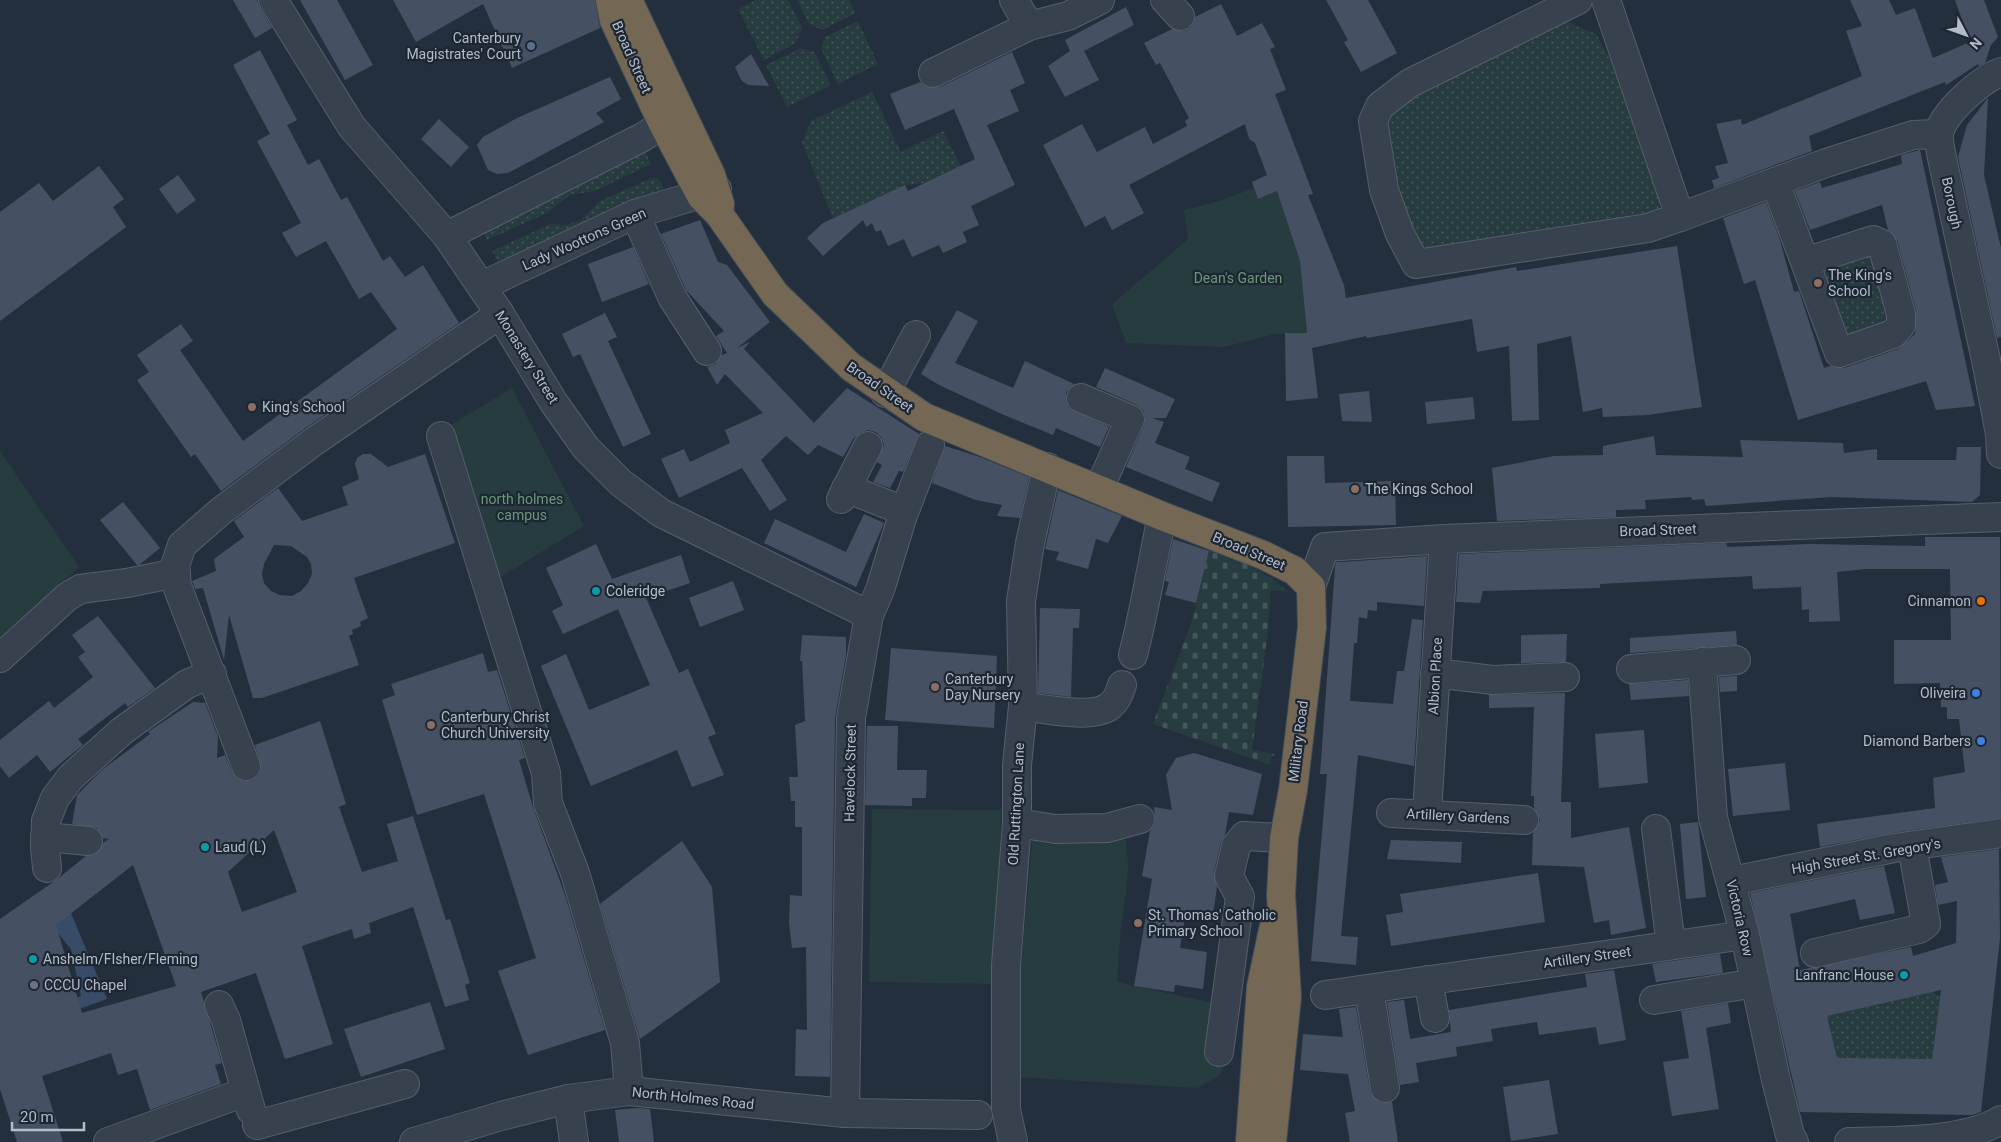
<svg xmlns="http://www.w3.org/2000/svg" width="2001" height="1142" font-family="Roboto,sans-serif">
	<style>
		.grass { fill: url(#grass-dots) }
		.cemetery { fill: url(#cemetery-stones) }
		.green { fill: #263c3f }
		.water { fill: #394c67 }
		.building { fill: #455162; fill-rule: evenodd }
		.lines { fill: none; stroke-linecap: round; stroke-linejoin: round }
		.minor-casing { stroke: #565f6c; stroke-width: 30 }
		.highway-casing { stroke: #434c59; stroke-width: 30 }
		.minor { stroke: #38414e; stroke-width: 28 }
		.highway { stroke: #746855; stroke-width: 28 }
		.service-dot { fill: #5c6f8a; stroke: #1d2633; stroke-width: 2 }
		.education-dot { fill: #8d6e63; stroke: #1d2633; stroke-width: 2 }
		.culture-dot { fill: #0f9aa8; stroke: #1d2633; stroke-width: 2 }
		.food-dot { fill: #e8710a; stroke: #1d2633; stroke-width: 2 }
		.shop-dot { fill: #3f7fe0; stroke: #1d2633; stroke-width: 2 }
		.worship-dot { fill: #6b7280; stroke: #1d2633; stroke-width: 2 }
		.labels { text-anchor: middle; stroke-width: 4.5; stroke-linejoin: round; paint-order: stroke }
		.poi-label { font-size: 14px; fill: #b4bcc9; stroke: #1d2633; text-anchor: start }
		.street-label { font-size: 14px; fill: #b4bcc9; stroke: #1d2633 }
		.park-label { font-size: 14px; fill: #6b9a76; stroke: #1d2633 }
	</style>
	<defs>
		<pattern id="grass-dots" width="8" height="8" patternUnits="userSpaceOnUse" patternTransform="scale(1.25)"><rect width="8" height="8" fill="#263c3f"/><path d="M2 2h.1M6 6h.1" fill="none" stroke="#435659" stroke-width="1.8" stroke-linecap="round"/></pattern>
		<pattern id="cemetery-stones" width="16" height="16" patternUnits="userSpaceOnUse" patternTransform="scale(1.25)"><rect width="16" height="16" fill="#263c3f"/><path d="M2 7V4a2 2 0 0 1 4 0v3zM10 15v-3a2 2 0 0 1 4 0v3z" fill="#435659"/></pattern>
	</defs>
	<rect width="100%" height="100%" fill="#242f3e"/>
	<!-- grass -->
	<g class="grass">
		<path d="M756 0H788L802 27 796 43 764 60 738 9Z"/>
		<path d="M797 0H849L856 13 822 30 809 24Z"/>
		<path d="M1561 19 1596 34 1616 69 1660 193 1659 208 1653 215 1432 252 1413 238 1388 167 1387 118 1418 91Z"/>
		<path d="M858 21 878 64 838 84 821 49 825 37Z"/>
		<path d="M801 48 814 52 831 85 787 107 766 65Z"/>
		<path d="M872 92 901 152 943 131 961 166 926 183 905 185 833 219 802 142 811 121Z"/>
		<path d="M645 151 651 164 595 191 570 195 547 213 487 240 482 229Z"/>
		<path d="M654 177 660 180 667 196 520 255 498 261 492 251 550 224 567 225 581 220 600 201Z"/>
		<path d="M1873 249 1893 327 1845 338 1824 269Z"/>
		<path d="M1931 992 1940 996 1932 1059 1837 1058 1827 1016Z"/>
	</g>
	<!-- cemetery -->
	<path class="cemetery" d="M1210 545 1272 578 1288 592 1271 590 1267 639 1252 750 1275 754 1270 759 1271 765 1153 724 1193 618Z"/>
	<!-- green -->
	<g class="green">
		<path d="M1254 188 1258 199 1277 191 1300 261 1307 333 1275 334 1224 347 1126 343 1112 304 1188 239 1184 210 1219 201Z"/>
		<path d="M512 388 584 526 494 581 449 426Z"/>
		<path d="M0 451 79 567 0 645Z"/>
		<path d="M872 809 1001 810 999 984 869 982Z"/>
		<path d="M1033 832 1124 834C1132 867 1126 888 1122 920 1119 940 1119 962 1117 982L1232 1007 1227 1062 1219 1076 1197 1088 1016 1077 1021 966Z"/>
	</g>
	<!-- water -->
	<path class="water" d="M71 913 107 999 71 1012 68 1002 81 996 71 949 58 933 42 927Z"/>
	<!-- building -->
	<g class="building">
		<path d="M233 0H257L260 8 272 28 255 38Z"/>
		<path d="M300 0H337L373 65 345 80Z"/>
		<path d="M393 0H595L600 28 512 68 483 4 416 42Z"/>
		<path d="M1326 0H1368L1397 53 1361 72 1344 42 1348 40Z"/>
		<path d="M1850 0H1889L1896 15 1915 8 1933 58 1970 42 1955 0H1984L1998 37 1991 45 1985 63 1979 66 1978 64 1946 85 1945 82 1809 136 1812 151 1714 188 1712 180 1719 178 1715 166 1728 163 1716 124 1741 119 1742 125 1862 76 1846 31 1862 26Z"/>
		<path d="M1221 4 1237 36 1262 23 1275 47 1270 49 1286 90 1275 94 1313 194 1308 195 1344 285 1346 298 1516 267 1517 271 1677 246 1702 407 1648 415 1603 417 1602 408 1583 412 1571 336 1537 344 1539 420 1512 421 1509 346 1477 352 1472 319 1367 338 1366 336 1312 348 1318 398 1286 401 1285 333H1307L1300 261 1277 191 1258 199 1252 182 1267 175 1255 143 1249 139 1245 124 1129 185 1144 213 1112 230 1105 216 1085 227 1043 145 1082 124 1097 152 1145 127 1153 144 1187 126 1185 121 1189 118 1160 63 1156 65 1144 43 1172 29 1184 31 1191 27 1195 17Z"/>
		<path d="M1126 7 1134 25 1084 51 1099 80 1065 97 1048 66 1070 51 1065 40Z"/>
		<path d="M260 50 297 120 287 125 308 165 319 159 341 200 347 197 383 261 390 256 405 277 423 265 459 323 307 427 221 491 195 454 191 457 137 380 149 372 137 355 181 324 193 341 180 350 243 441 397 329 371 292 359 299 326 241 296 257 282 233 301 223 257 141 270 134 233 65Z"/>
		<path d="M1012 52 1025 83 1010 90 1019 111 987 125 1015 185 971 206 979 225 963 232 967 242 943 253 939 245 912 257 904 239 888 246 881 230 876 232 872 223 866 227 863 220 823 256 807 238 823 223 905 185 908 191 975 159 954 109 905 130 890 94 920 82 931 88 940 87Z"/>
		<path d="M751 54 769 86 748 85 741 80 735 67Z"/>
		<path d="M610 77 621 99 596 113 604 122 508 173 497 174 488 170 477 145 483 137 517 118Z"/>
		<path d="M1988 98 1984 175 2001 248V337L1997 338 1958 157 1967 125Z"/>
		<path d="M439 119 469 147 451 167 421 139Z"/>
		<path d="M1920 150 1975 406 1936 410 1926 381 1798 420 1755 280 1744 284 1723 218 1766 202 1780 240 1794 292 1799 291 1824 368 1830 366 1844 368 1898 349 1915 334 1916 310 1897 240 1888 230 1882 205 1810 230 1795 191 1820 182 1822 188 1902 164 1901 155Z"/>
		<path d="M99 166 124 199 113 207 126 227 0 321V212L39 183 53 201Z"/>
		<path d="M178 175 196 200 177 214 159 189Z"/>
		<path d="M700 220 718 262 727 265 770 322 737 348 750 342 744 349 814 423 847 388 919 434 903 472 899 471 890 488 873 482 882 465 877 462 884 445 881 437 876 432 868 430 860 433 854 438 843 457 818 445 808 455 786 436 761 460 787 500 770 511 742 468 679 498 661 459 684 449 690 462 730 443 725 430 763 413 725 374 717 385 707 367 716 364 722 355 727 353 716 336 724 331 686 290 661 234Z"/>
		<path d="M633 247 649 284 602 302 588 264Z"/>
		<path d="M957 310 978 321 955 363 1013 388 1025 361 1074 384 1066 392V400L1069 408 1109 427 1100 447 1056 428 1053 435 1004 415 939 385 921 374Z"/>
		<path d="M605 313 617 337 608 341 651 434 623 447 580 354 573 357 562 334Z"/>
		<path d="M1105 368 1175 399 1166 418H1152L1164 422 1155 443 1190 457 1185 469 1220 483 1212 502 1126 467 1144 425 1145 417 1143 410 1137 405 1096 387Z"/>
		<path d="M1369 391 1372 422 1342 421 1339 394Z"/>
		<path d="M1473 397 1475 419 1427 424 1425 402Z"/>
		<path d="M1654 436 1656 455 1743 457 1740 440 1843 443 1844 453 1877 449V460H1956L1957 447H1981L1980 495 1972 502 1832 497 1706 506 1704 499 1692 500 1691 497 1645 500 1646 509 1616 510V517L1497 521 1492 468 1554 456 1603 455V446Z"/>
		<path d="M945 446 980 457 1029 477 1020 518 997 516 1002 505 976 500 932 483Z"/>
		<path d="M363 454H371L388 467 425 454 455 543 354 578 368 618 360 622 361 626 352 630 353 634 349 636 359 665 262 698H253L229 615 224 660 203 588 195 589 192 581 216 571 214 559 244 537 234 521 278 488 302 521 348 505 342 487 359 479 355 464 357 458ZM274 545 291 546 307 557 311 564 312 574 308 583 301 591 292 596 280 595 271 591 264 583 262 574 264 564Z"/>
		<path d="M1287 456H1324L1325 483 1395 481 1396 525 1288 527Z"/>
		<path d="M1058 490 1122 516 1108 543 1096 539 1088 569 1056 560 1059 552 1045 549Z"/>
		<path d="M123 502 160 548 139 565H137L100 520Z"/>
		<path d="M864 514 884 523 856 587 764 543 775 519 846 552Z"/>
		<path d="M1925 537H2000L2001 818 1892 833 1820 847 1817 824 1935 808 1933 778 1965 772 1959 719H1947V707H1941L1940 683 1894 684V640H1951L1950 569H1865L1837 572 1840 621 1809 622V609L1802 610 1801 587 1753 589 1752 576 1600 584V588L1483 591 1480 603 1456 602 1459 554 1726 543 1727 547 1810 544 1925 546Z"/>
		<path d="M1173 539 1209 551 1196 603 1165 595 1169 582 1165 581Z"/>
		<path d="M596 544 612 579 681 555 690 583 646 598 679 673 688 669 716 734 708 737 724 775 692 787 677 750 591 786 541 666 566 654 589 710 650 685 618 609 563 634 552 611 563 605 546 568Z"/>
		<path d="M1427 556 1424 606 1377 602V611L1368 610 1367 619 1359 617 1357 643H1354L1350 701 1393 704 1397 671H1404L1412 619 1423 620 1414 766 1358 755 1341 936 1358 937 1356 965 1311 961 1327 774H1320L1335 567 1336 562H1342Z"/>
		<path d="M733 581 744 610 700 627 689 598Z"/>
		<path d="M1040 608 1080 609 1079 628H1073L1071 697 1038 693Z"/>
		<path d="M98 616 155 688 128 707 125 703 78 739 83 745 50 772 37 755 9 778 0 766V740L49 701 54 708 93 677 78 657 85 652 72 635Z"/>
		<path d="M1736 631 1737 645 1630 653V638Z"/>
		<path d="M1567 634 1566 662 1521 663V635Z"/>
		<path d="M802 635 846 637V655L835 718 830 1077 795 1076 796 1029 807 1030 806 947 792 948 789 923 790 895 802 896V827H795V801H791L789 777H798L795 725 805 721 802 661H800Z"/>
		<path d="M891 648 997 656 994 728 885 720Z"/>
		<path d="M483 653 488 672 497 670 525 758 519 760 533 807 565 895 605 1030 528 1055 498 971 536 958 484 794 417 815 382 700 395 695 391 684Z"/>
		<path d="M1737 676V691L1720 692 1719 677Z"/>
		<path d="M1688 680 1689 696 1631 700 1629 684Z"/>
		<path d="M1565 693 1561 802H1571V838L1629 827 1646 928 1611 935 1609 920 1594 923 1584 867 1532 865 1533 832 1540 820 1534 808V796H1531L1534 707 1489 708V695Z"/>
		<path d="M193 702 205 703 218 737 217 758 225 755 232 772 237 778 244 781 252 780 258 775 261 769 255 745 320 721 346 804 339 807 362 872 398 861 387 824 413 816 446 920 450 919 470 983 465 985 469 1000 445 1007 413 907 369 923 371 933 354 939 352 929 302 946 333 1044 285 1059 256 973 201 992 222 1063 215 1065 221 1084 150 1110 137 1069 118 1075 111 1053 42 1076 63 1142H17L0 1089V919L56 880 86 856 94 855 100 850 103 843 109 839 103 838 97 828 72 824 77 795 103 769 150 734 148 732ZM274 830 297 892 242 912 228 872ZM133 865 176 986 82 1013 56 925Z"/>
		<path d="M867 726H898L897 770H927L926 798H912V806L865 805Z"/>
		<path d="M1644 730 1648 783 1599 788 1595 734Z"/>
		<path d="M1194 753 1262 774 1253 815 1229 812 1225 835 1221 842 1214 872 1217 887 1213 914 1186 910 1180 948 1207 952 1203 989 1175 985 1174 992 1134 986 1152 879 1142 876 1150 831 1155 822 1154 807 1172 810 1166 775 1176 758Z"/>
		<path d="M1785 763 1790 810 1733 816 1728 769Z"/>
		<path d="M1698 822 1706 897 1686 899 1680 824Z"/>
		<path d="M1391 840 1462 842 1461 863 1387 859Z"/>
		<path d="M682 841 712 887 720 982 640 1039 600 904Z"/>
		<path d="M1999 849 2000 938 1981 1112 1972 1115 1800 1112 1750 893 1884 866 1895 913 1860 920 1855 899 1790 914 1800 970 1911 947 1913 956 1956 943 1957 901 1938 905 1935 885 1948 882 1941 857ZM1941 990 1932 1059 1837 1058 1827 1016Z"/>
		<path d="M1538 873 1545 922 1391 946 1386 915 1403 912 1400 894Z"/>
		<path d="M1720 954 1723 973 1656 982 1652 964Z"/>
		<path d="M1614 970 1626 1040 1599 1045 1596 1027 1539 1035 1537 1022 1491 1029 1493 1041 1456 1047 1457 1056 1416 1063 1419 1082 1400 1085 1387 1002 1404 1000 1410 1039 1451 1032 1449 1010 1587 987 1585 974Z"/>
		<path d="M430 1002 445 1049 361 1077 344 1029Z"/>
		<path d="M1728 1003 1731 1023 1706 1028 1719 1109 1672 1116 1663 1062 1689 1058 1681 1011Z"/>
		<path d="M1356 1007 1370 1091 1373 1097 1379 1102H1392L1398 1142H1350L1345 1113 1355 1111 1348 1074 1300 1070 1303 1034 1343 1037 1339 1009Z"/>
		<path d="M1549 1080 1558 1134 1511 1141 1503 1087Z"/>
		<path d="M638 1108 650 1109 654 1142H619L615 1110Z"/>
	</g>
	<g class="lines">
		<!-- minor casing -->
		<g class="minor-casing">
			<g id="minor">
				<path d="M273 0 352 127 447 236 500 314 554 403 586 448 621 483 661 513 869 615"/>
				<path d="M1014 0 1029 26 1068 16 1100 0"/>
				<path d="M1165 0 1180 16"/>
				<path d="M1578 0 1410 83 1380 106 1373 121 1384 190 1400 234 1416 264 1648 228 1680 217 1606 0"/>
				<path d="M2001 72C1982 79 1942 113 1939 134 1938 141 1941 151 1942 158L1986 360 2000 434 2001 454"/>
				<path d="M933 73 1029 26"/>
				<path d="M1775 182 1839 353 1893 334 1901 325V314L1882 244 1873 240 1805 262"/>
				<path d="M635 214 672 297 707 351"/>
				<path d="M1680 217 1826 163 1913 135 1939 134"/>
				<path d="M447 236 643 137 663 124"/>
				<path d="M482 286 635 214 717 189"/>
				<path d="M885 393 916 335"/>
				<path d="M1081 398 1130 419 1099 489"/>
				<path d="M441 436 546 773 548 803 575 873 625 1043 629 1091"/>
				<path d="M846 488 904 511"/>
				<path d="M841 499 868 446"/>
				<path d="M1311 587 1325 547 1444 539 2001 517"/>
				<path d="M1133 655C1145 609 1152 563 1162 516"/>
				<path d="M0 658 67 597 80 589 127 583 176 573"/>
				<path d="M1702 662 1713 818 1745 935 1776 1080 1790 1135 1794 1142"/>
				<path d="M1631 669 1736 660"/>
				<path d="M1435 673 1493 680 1565 677"/>
				<path d="M1023 706C1044 709 1095 720 1111 705 1117 700 1120 692 1122 685"/>
				<path d="M246 766 177 586 175 566 182 545 221 511 316 440 500 314"/>
				<path d="M1391 813 1524 820"/>
				<path d="M1427 813 1444 539"/>
				<path d="M1017 823 1056 829 1107 828 1140 819"/>
				<path d="M1656 829 1671 945"/>
				<path d="M45 837 88 841"/>
				<path d="M47 868 45 847 46 821 55 798 71 777 122 731 187 684 212 674"/>
				<path d="M1732 881 1894 848 2001 833"/>
				<path d="M1815 953 1919 929 1926 924 1912 846"/>
				<path d="M1428 980 1435 1018"/>
				<path d="M1369 989 1385 1088"/>
				<path d="M1325 995 1745 935"/>
				<path d="M1654 1000 1755 983"/>
				<path d="M219 1005 226 1020 251 1110"/>
				<path d="M1219 1052 1240 897 1229 876 1236 846 1244 836 1284 838"/>
				<path d="M568 1099 574 1142"/>
				<path d="M845 1113 851 718 869 615 880 590 902 518 930 445"/>
				<path d="M257 1125 405 1084"/>
				<path d="M108 1142 245 1092"/>
				<path d="M414 1142 501 1116 568 1099 629 1091 845 1113 978 1115"/>
				<path d="M1013 1142 1006 1109V965L1017 823V765L1023 706 1021 601 1030 543 1047 467"/>
				<path d="M1849 1142C1894 1141 1965 1142 2001 1120"/>
			</g>
		</g>
		<!-- highway casing -->
		<g class="highway-casing">
			<g id="highway">
				<path d="M610 0 614 20 663 124 701 196 719 214 775 294 851 367 924 417 1162 516 1263 555 1295 571 1311 587 1312 627 1293 790 1284 838 1281 895 1287 997 1272 1142"/>
				<path d="M628 0 711 175 720 204 719 214"/>
				<path d="M1250 1142 1261 987 1273 930"/>
			</g>
		</g>
		<!-- minor -->
		<use href="#minor" class="minor"/>
		<!-- highway -->
		<use href="#highway" class="highway"/>
	</g>
	<!-- markers -->
	<circle class="service-dot" cx="531" cy="46" r="5"/>
	<g class="education-dot">
		<circle cx="1818" cy="283" r="5"/>
		<circle cx="252" cy="407" r="5"/>
		<circle cx="1355" cy="489" r="5"/>
		<circle cx="935" cy="687" r="5"/>
		<circle cx="431" cy="725" r="5"/>
		<circle cx="1138" cy="923" r="5"/>
	</g>
	<g class="culture-dot">
		<circle cx="596" cy="591" r="5"/>
		<circle cx="205" cy="847" r="5"/>
		<circle cx="33" cy="959" r="5"/>
		<circle cx="1904" cy="975" r="5"/>
	</g>
	<circle class="food-dot" cx="1981" cy="601" r="5"/>
	<g class="shop-dot">
		<circle cx="1976" cy="693" r="5"/>
		<circle cx="1981" cy="741" r="5"/>
	</g>
	<circle class="worship-dot" cx="34" cy="985" r="5"/>
	<g class="labels">
		<!-- poi labels -->
		<g class="poi-label">
			<text x="521" y="43" text-anchor="end">Canterbury<tspan x="521" dy="16">Magistrates' Court</tspan></text>
			<text x="1828" y="280">The King's<tspan x="1828" dy="16">School</tspan></text>
			<text x="262" y="412">King's School</text>
			<text x="1365" y="494">The Kings School</text>
			<text x="606" y="596">Coleridge</text>
			<text x="1971" y="606" text-anchor="end">Cinnamon</text>
			<text x="945" y="684">Canterbury<tspan x="945" dy="16">Day Nursery</tspan></text>
			<text x="1966" y="698" text-anchor="end">Oliveira</text>
			<text x="441" y="722">Canterbury Christ<tspan x="441" dy="16">Church University</tspan></text>
			<text x="1971" y="746" text-anchor="end">Diamond Barbers</text>
			<text x="215" y="852">Laud (L)</text>
			<text x="1148" y="920">St. Thomas' Catholic<tspan x="1148" dy="16">Primary School</tspan></text>
			<text x="43" y="964">Anshelm/FIsher/Fleming</text>
			<text x="1894" y="980" text-anchor="end">Lanfranc House</text>
			<text x="44" y="990">CCCU Chapel</text>
		</g>
		<!-- street labels -->
		<g class="street-label">
			<text transform="translate(632 57) rotate(66)" y="5">Broad Street</text>
			<text transform="translate(1952 203) rotate(78)" y="5">Borough</text>
			<text transform="translate(584 239) rotate(-24)" y="5">Lady Woottons Green</text>
			<text transform="translate(527 357) rotate(58)" y="5">Monastery Street</text>
			<text transform="translate(880 387) rotate(35)" y="5">Broad Street</text>
			<text transform="translate(1658 530) rotate(-2)" y="5">Broad Street</text>
			<text transform="translate(1249 551) rotate(23)" y="5">Broad Street</text>
			<text transform="translate(1435 676) rotate(-87)" y="5">Albion Place</text>
			<text transform="translate(1298 741) rotate(-83)" y="5">Military Road</text>
			<text transform="translate(850 773) rotate(-89)" y="5">Havelock Street</text>
			<text transform="translate(1016 804) rotate(-87)" y="5">Old Ruttington Lane</text>
			<text transform="translate(1458 816) rotate(3)" y="5">Artillery Gardens</text>
			<text transform="translate(1866 856) rotate(-10)" y="5">High Street St. Gregory's</text>
			<text transform="translate(1740 918) rotate(77)" y="5">Victoria Row</text>
			<text transform="translate(1587 957) rotate(-8)" y="5">Artillery Street</text>
			<text transform="translate(693 1098) rotate(6)" y="5">North Holmes Road</text>
		</g>
		<!-- park labels -->
		<g class="park-label">
			<text x="1238" y="283">Dean's Garden</text>
			<text x="522" y="504">north holmes<tspan x="522" dy="16">campus</tspan></text>
		</g>
	</g>
	<!-- north arrow -->
	<g transform="translate(1966 35) rotate(131)" stroke="#1d2633" stroke-width="4" paint-order="stroke">
	<path d="M0-4L9 19L0 12L-9 19Z" fill="#b4bcc9"/>
	<text y="-8" font-size="14" font-weight="bold" text-anchor="middle" fill="#b4bcc9">N</text>
	</g>
	<!-- scale -->
	<path d="M12 1122v8h72v-8" fill="none" stroke="#b4bcc9" stroke-width="2.5"/>
	<text x="20" y="1122" font-size="15" fill="#b4bcc9" stroke="#1d2633" stroke-width="4" paint-order="stroke">20 m</text>
</svg>
